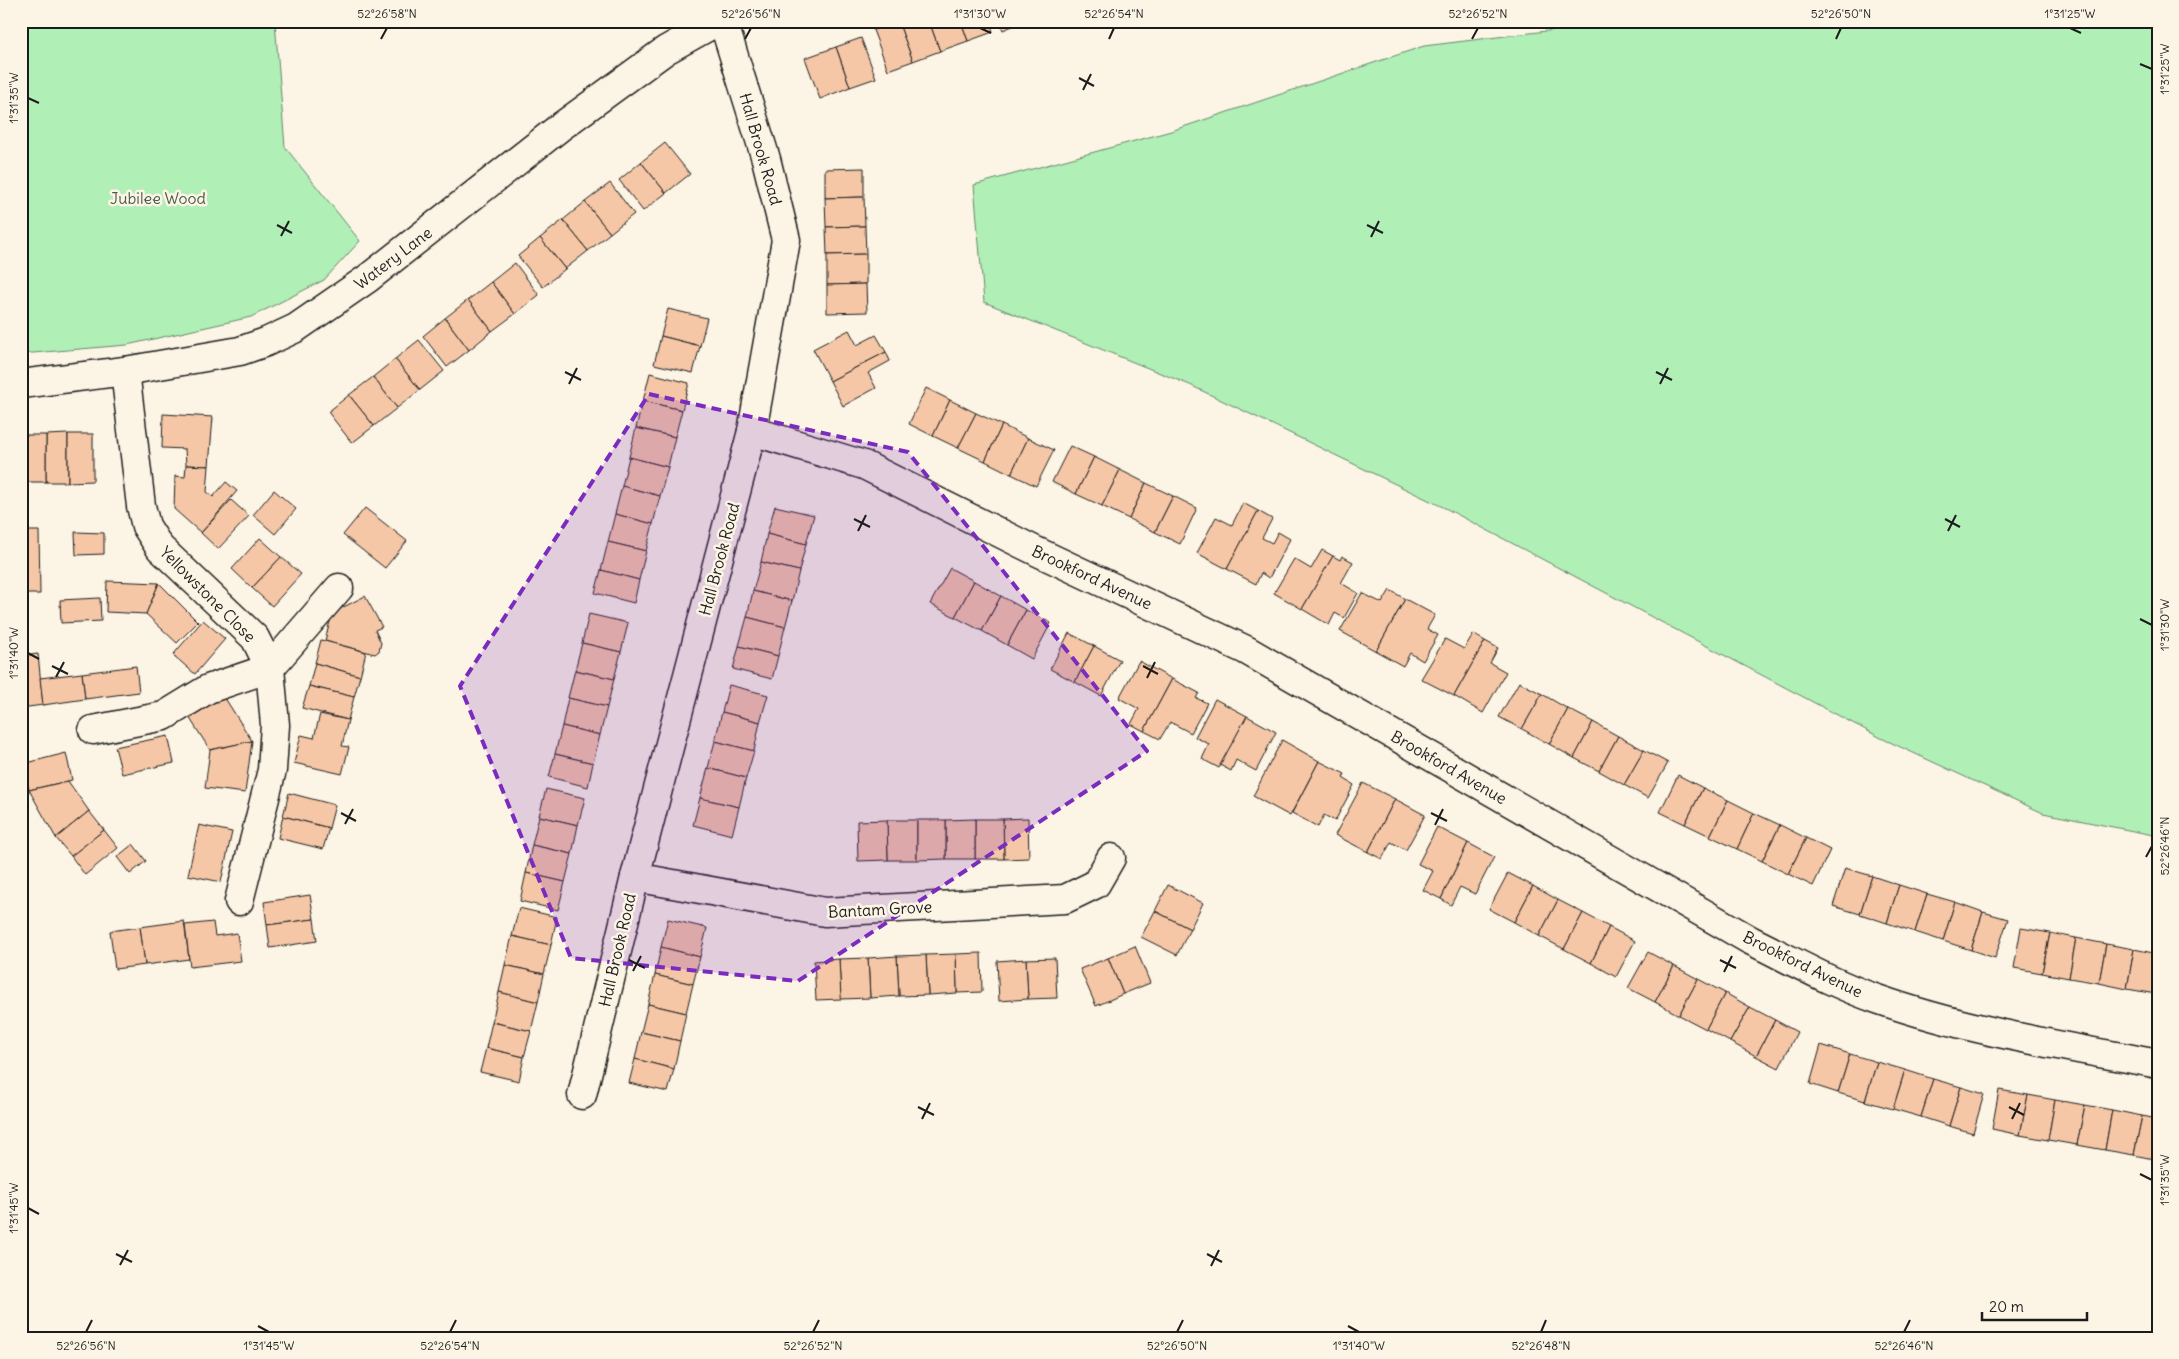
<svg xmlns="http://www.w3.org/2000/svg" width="2179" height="1359" font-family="Delius,sans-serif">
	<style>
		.green { fill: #b0efb6; stroke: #668669 }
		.building { fill: #f6c7a6; stroke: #1c1c1c }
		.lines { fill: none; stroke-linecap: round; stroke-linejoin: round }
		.minor-casing { stroke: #1c1c1c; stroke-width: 31 }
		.minor { stroke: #fcf5e5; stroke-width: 28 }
		.marked { fill: #7b2cbf; fill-opacity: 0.2; stroke: #7b2cbf; stroke-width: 4; stroke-dasharray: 10 6; stroke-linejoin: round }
		.ticks { fill: none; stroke: #1c1c1c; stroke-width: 2 }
		.labels { text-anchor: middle; stroke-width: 5; stroke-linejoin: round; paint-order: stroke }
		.street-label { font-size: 16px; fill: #1c1c1c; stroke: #fcf5e5 }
		.park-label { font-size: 16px; fill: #485b4a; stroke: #fcf5e5 }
		.neatline { fill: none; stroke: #1c1c1c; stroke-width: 2 }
		.ticks-label { font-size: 12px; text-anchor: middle; fill: #1c1c1c }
	</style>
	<rect width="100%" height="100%" fill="#fcf5e5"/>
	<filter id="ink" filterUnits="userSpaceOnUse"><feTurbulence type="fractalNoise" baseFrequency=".02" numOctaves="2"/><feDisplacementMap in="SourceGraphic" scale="10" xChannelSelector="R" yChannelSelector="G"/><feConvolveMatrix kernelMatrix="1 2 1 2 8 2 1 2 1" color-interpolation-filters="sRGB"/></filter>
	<g filter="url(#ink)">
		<!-- green -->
		<g class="green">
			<path d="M21 21H275L285 147 360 241 324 280 251 317 127 345 21 354Z"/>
			<path d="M1628 21 2158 22V836L2043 813 1881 738 1447 509 1190 385 984 302 974 185 1171 131 1424 46Z"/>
		</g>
		<!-- building -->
		<g class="building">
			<path d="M898 21 913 61 888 70 873 30Z"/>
			<path d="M898 21H929L940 51 913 61Z"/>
			<path d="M929 21H961L968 41 940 51Z"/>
			<path d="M961 21H990L993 32 968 41Z"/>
			<path d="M999 21H1025L1003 30Z"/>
			<path d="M861 38 876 78 850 87 836 47Z"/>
			<path d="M836 47 850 87 820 99 805 58Z"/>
			<path d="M665 143 690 174 666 193 641 162Z"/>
			<path d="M641 162 666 193 643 211 619 180Z"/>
			<path d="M864 168V197L825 198V169Z"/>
			<path d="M610 183 634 214 610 233 585 202Z"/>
			<path d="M864 197 865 226 826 227 825 198Z"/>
			<path d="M585 202 610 233 588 251 563 220Z"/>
			<path d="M563 220 588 251 565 269 540 238Z"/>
			<path d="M865 226 866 254 827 255 826 227Z"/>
			<path d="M540 238 565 269 543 287 518 256Z"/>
			<path d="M866 254V284L827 285V255Z"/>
			<path d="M515 263 539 295 515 314 491 282Z"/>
			<path d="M491 282 515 314 492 331 468 300Z"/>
			<path d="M866 284 867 312 827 313V285Z"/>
			<path d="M468 300 492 331 469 350 445 318Z"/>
			<path d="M668 309 707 318 700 346 661 336Z"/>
			<path d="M445 318 469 350 447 367 423 336Z"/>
			<path d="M849 330 857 345 876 335 886 352 830 381 813 349Z"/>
			<path d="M661 336 700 346 693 373 654 364Z"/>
			<path d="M419 340 444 371 420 390 395 359Z"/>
			<path d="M886 352 890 361 868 373 876 388 843 406 830 381Z"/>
			<path d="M395 359 420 390 397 408 373 377Z"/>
			<path d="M650 373 689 383 682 410 643 401Z"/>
			<path d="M373 377 397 408 374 426 349 395Z"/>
			<path d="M926 388 950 400 933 436 909 424Z"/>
			<path d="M349 395 374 426 352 443 328 412Z"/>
			<path d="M950 400 976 413 958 448 933 436Z"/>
			<path d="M643 401 682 410 675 437 636 428Z"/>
			<path d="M976 413 1002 425 985 461 958 448Z"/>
			<path d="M163 414 213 417 209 466 186 465 185 449 162 448Z"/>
			<path d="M1002 425 1028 438 1011 474 985 461Z"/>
			<path d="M636 428 675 437 668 467 629 457Z"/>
			<path d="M68 434V482H46V435Z"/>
			<path d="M68 434H93V481L68 482Z"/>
			<rect x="21" y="435" width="4" height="47"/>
			<rect x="25" y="435" width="21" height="47"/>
			<path d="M1028 438 1054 450 1036 486 1011 474Z"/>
			<path d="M1070 446 1094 457 1076 494 1052 482Z"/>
			<path d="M629 457 668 467 660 496 622 486Z"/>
			<path d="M1094 457 1120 470 1102 506 1076 494Z"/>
			<path d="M186 465 209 466 207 492 213 497 226 482 237 491 201 533 174 509 175 476 185 477Z"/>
			<path d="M1120 470 1146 483 1129 519 1102 506Z"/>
			<path d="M1146 483 1173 496 1155 532 1129 519Z"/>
			<path d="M622 486 660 496 653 524 615 514Z"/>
			<path d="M274 490 296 509 275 534 253 515Z"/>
			<path d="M1173 496 1197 508 1180 544 1155 532Z"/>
			<path d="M231 500 249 516 218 549 201 533Z"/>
			<path d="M1243 503 1258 511 1227 569 1197 553 1216 517 1232 525Z"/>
			<path d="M775 506 814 515 806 544 767 534Z"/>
			<path d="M365 508 407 541 385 568 343 535Z"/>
			<path d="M1258 511 1272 519 1262 538 1272 543 1278 532 1290 539 1269 578 1261 573 1256 584 1227 569Z"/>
			<path d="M615 514 653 524 646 551 608 542Z"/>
			<path d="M21 531H39L40 594H21Z"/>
			<path d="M75 532 104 533V554L76 555Z"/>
			<path d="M767 534 806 544 799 571 761 562Z"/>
			<path d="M260 538 281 557 252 588 232 569Z"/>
			<path d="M608 542 646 551 639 580 601 570Z"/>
			<path d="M1322 550 1333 556 1302 609 1274 593 1294 559 1311 569Z"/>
			<path d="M1333 556 1340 560 1342 556 1353 562 1341 583 1358 593 1344 618 1335 613 1329 625 1302 609Z"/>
			<path d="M281 557 301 574 272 606 252 588Z"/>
			<path d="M761 562 799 571 792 601 753 591Z"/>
			<path d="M950 568 974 581 955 617 930 604Z"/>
			<path d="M601 570 639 580 634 603 595 593Z"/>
			<path d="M107 581 159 583 146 614 106 612Z"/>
			<path d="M974 581 1001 596 982 631 955 617Z"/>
			<path d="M159 583 198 622 177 643 146 614Z"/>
			<path d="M1390 590 1405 599 1376 651 1340 631 1362 593 1382 603Z"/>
			<path d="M753 591 792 601 785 627 747 617Z"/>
			<path d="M365 596 382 627 375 630 381 643 379 651 375 654 325 641 332 613Z"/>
			<path d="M1001 596 1026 610 1007 645 982 631Z"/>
			<path d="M100 598 101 621 61 623 60 600Z"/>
			<path d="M1405 599 1435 615 1427 629 1438 635 1423 661 1410 653 1403 666 1376 651Z"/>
			<path d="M1026 610 1051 623 1032 659 1007 645Z"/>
			<path d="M589 614 628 623 621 652 582 643Z"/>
			<path d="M747 617 785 627 778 656 739 646Z"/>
			<path d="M203 620 225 639 195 674 173 655Z"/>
			<path d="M1069 633 1094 646 1075 682 1050 669Z"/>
			<path d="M1473 634 1485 641 1454 696 1421 679 1445 639 1464 649Z"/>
			<path d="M321 640 366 652 360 676 315 663Z"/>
			<path d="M1485 641 1498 648 1490 663 1506 672 1483 713 1454 696Z"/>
			<path d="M582 643 621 652 614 679 575 670Z"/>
			<path d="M739 646 778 656 772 679 733 669Z"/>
			<path d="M1094 646 1120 660 1101 696 1075 682Z"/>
			<path d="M38 654 43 705 21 708V656Z"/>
			<path d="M1139 661 1172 679 1144 731 1131 724 1139 709 1119 698Z"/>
			<path d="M315 663 360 676 354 697 309 686Z"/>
			<path d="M136 666 139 692 85 699 82 673Z"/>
			<path d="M575 670 614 679 607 707 568 698Z"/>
			<path d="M82 673 85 699 43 705 40 678Z"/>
			<path d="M1172 679 1199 693 1196 698 1207 703 1191 733 1170 722 1160 739 1144 731Z"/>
			<path d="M1519 682 1542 694 1522 729 1499 717Z"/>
			<path d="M729 685 768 695 760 722 722 712Z"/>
			<path d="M309 686 354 697 348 720 302 708Z"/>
			<path d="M1542 694 1568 709 1549 744 1522 729Z"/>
			<path d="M223 695 252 741 210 750 189 717Z"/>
			<path d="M568 698 607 707 600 735 562 726Z"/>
			<path d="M1215 699 1247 716 1219 768 1202 759 1209 744 1195 737Z"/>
			<path d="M1568 709 1593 722 1574 758 1549 744Z"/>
			<path d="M722 712 760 722 754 751 715 741Z"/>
			<path d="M320 714 348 720 342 746 349 747 342 774 294 763 301 735 314 738Z"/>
			<path d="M1247 716 1276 732 1256 771 1236 760 1231 771 1220 765Z"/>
			<path d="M1593 722 1618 736 1599 771 1574 758Z"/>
			<path d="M562 726 600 735 593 763 555 754Z"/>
			<path d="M168 736 174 763 122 774 115 747Z"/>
			<path d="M1618 736 1644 750 1624 785 1599 771Z"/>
			<path d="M1282 740 1319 761 1290 816 1253 796Z"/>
			<path d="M252 741 245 793 205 788 210 750Z"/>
			<path d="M715 741 754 751 746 778 708 768Z"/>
			<path d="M1644 750 1668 763 1648 798 1624 785Z"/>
			<path d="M66 753 72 780 29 790 23 764Z"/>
			<path d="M555 754 593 763 588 787 549 777Z"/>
			<path d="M1319 761 1345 774 1343 778 1354 785 1335 821 1324 815 1318 827 1292 813Z"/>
			<path d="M708 768 746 778 739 807 700 798Z"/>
			<path d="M1678 775 1703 788 1685 824 1660 812Z"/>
			<path d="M68 781 89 811 56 838 29 790Z"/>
			<path d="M1363 783 1395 799 1368 852 1335 835Z"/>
			<path d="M1703 788 1728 800 1710 836 1685 824Z"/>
			<path d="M546 789 585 798 578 825 539 816Z"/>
			<path d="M289 793 335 805 329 828 283 816Z"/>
			<path d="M700 798 739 807 732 835 693 825Z"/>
			<path d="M1395 799 1425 815 1406 850 1391 842 1382 859 1368 852Z"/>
			<path d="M1728 800 1754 813 1737 849 1710 836Z"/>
			<path d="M89 811 104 830 71 856 56 838Z"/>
			<path d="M1754 813 1780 825 1762 861 1737 849Z"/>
			<path d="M283 816 329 828 323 849 278 838Z"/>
			<path d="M539 816 578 825 572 854 532 845Z"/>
			<path d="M1028 818 1029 858 1004 859 1003 819Z"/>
			<path d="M975 819H1003L1004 859H975Z"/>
			<path d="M975 819V859H946V820Z"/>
			<path d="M887 820H917V860H888Z"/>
			<path d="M887 820 888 860 858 861 857 821Z"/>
			<path d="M917 820H946V859L917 860Z"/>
			<path d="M199 825 232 832 221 882 188 875Z"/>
			<path d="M1780 825 1806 838 1788 874 1762 861Z"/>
			<path d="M1437 827 1468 843 1441 899 1423 890 1433 871 1418 864Z"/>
			<path d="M104 830 118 848 85 875 71 856Z"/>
			<path d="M1806 838 1830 850 1813 886 1788 874Z"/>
			<path d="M1468 843 1494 857 1475 894 1460 887 1451 905 1441 899Z"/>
			<path d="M133 844 146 861 130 874 117 857Z"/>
			<path d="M532 845 572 854 565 882 526 873Z"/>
			<path d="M1845 868 1872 876 1860 914 1833 906Z"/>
			<path d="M526 873 565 882 558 910 520 901Z"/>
			<path d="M1508 873 1533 886 1514 922 1489 909Z"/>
			<path d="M1872 876 1899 885 1887 923 1860 914Z"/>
			<path d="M1168 885 1203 903 1190 929 1155 911Z"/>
			<path d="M1899 885 1927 894 1915 932 1887 923Z"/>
			<path d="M1533 886 1558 900 1539 936 1514 922Z"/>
			<path d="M1927 894 1955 902 1943 941 1915 932Z"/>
			<path d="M310 895 314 919 267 925 264 902Z"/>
			<path d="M1558 900 1583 913 1564 949 1539 936Z"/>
			<path d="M1955 902 1983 912 1971 950 1943 941Z"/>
			<path d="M519 908 557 917 551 945 512 936Z"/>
			<path d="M1155 911 1190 929 1177 955 1141 937Z"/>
			<path d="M1983 912 2008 919 1995 958 1971 950Z"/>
			<path d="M1583 913 1609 927 1591 963 1564 949Z"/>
			<path d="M314 919 317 941 270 948 267 925Z"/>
			<path d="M668 919 707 928 700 957 661 947Z"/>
			<path d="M184 921 189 959 145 965 140 927Z"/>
			<path d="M213 922 215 936 237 933 241 961 190 967 185 925Z"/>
			<path d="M140 927 145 965 115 969 110 931Z"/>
			<path d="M1609 927 1635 941 1616 977 1591 963Z"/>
			<path d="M2021 928 2050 933 2042 973 2014 968Z"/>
			<path d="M2050 933 2076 938 2069 978 2042 973Z"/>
			<path d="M512 936 551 945 544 974 505 965Z"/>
			<path d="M2076 938 2106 944 2099 983 2069 978Z"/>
			<path d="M2106 944 2134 949 2127 989 2099 983Z"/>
			<path d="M1135 946 1150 983 1123 994 1108 958Z"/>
			<path d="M661 947 700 957 693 984 655 975Z"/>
			<path d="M2134 949 2158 954 2156 994 2127 989Z"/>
			<path d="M1648 952 1674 966 1655 1002 1628 988Z"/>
			<path d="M981 953 982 992 957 993 956 954Z"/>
			<path d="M956 954 957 993 928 995 926 955Z"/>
			<path d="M926 955 928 995 899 996 897 956Z"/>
			<path d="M897 956 899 996 870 998 868 958Z"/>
			<path d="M868 958 870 998 841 999 839 959Z"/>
			<path d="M1055 958 1057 998 1028 999 1026 959Z"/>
			<path d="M1108 958 1123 994 1096 1006 1080 969Z"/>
			<path d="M839 959 841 999 816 1000 814 961Z"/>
			<path d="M1026 959 1028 999 999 1001 997 961Z"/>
			<path d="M505 965 544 974 538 1002 499 992Z"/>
			<path d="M1674 966 1698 979 1679 1015 1655 1002Z"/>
			<path d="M655 975 693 984 686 1013 648 1004Z"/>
			<path d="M1698 979 1725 993 1706 1029 1679 1015Z"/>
			<path d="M499 992 538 1002 531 1031 492 1022Z"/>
			<path d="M1725 993 1750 1007 1730 1042 1706 1029Z"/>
			<path d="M648 1004 686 1013 680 1041 641 1032Z"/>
			<path d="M1750 1007 1775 1020 1756 1056 1730 1042Z"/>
			<path d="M1775 1020 1797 1032 1779 1068 1756 1056Z"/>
			<path d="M492 1022 531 1031 524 1057 486 1048Z"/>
			<path d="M641 1032 680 1041 674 1069 635 1059Z"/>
			<path d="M1821 1045 1850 1054 1838 1093 1810 1084Z"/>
			<path d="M486 1048 524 1057 519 1081 480 1072Z"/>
			<path d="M1850 1054 1877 1062 1865 1101 1838 1093Z"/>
			<path d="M635 1059 674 1069 668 1092 629 1083Z"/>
			<path d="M1877 1062 1905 1070 1893 1109 1865 1101Z"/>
			<path d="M1905 1070 1933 1079 1921 1117 1893 1109Z"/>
			<path d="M1933 1079 1961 1087 1949 1126 1921 1117Z"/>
			<path d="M1961 1087 1984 1094 1973 1133 1949 1126Z"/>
			<path d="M1999 1090 2028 1095 2020 1135 1992 1129Z"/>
			<path d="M2028 1095 2055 1100 2048 1140 2020 1135Z"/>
			<path d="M2055 1100 2085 1105 2077 1145 2048 1140Z"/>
			<path d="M2085 1105 2112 1110 2105 1150 2077 1145Z"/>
			<path d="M2112 1110 2142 1116 2134 1155 2105 1150Z"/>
			<path d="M2142 1116 2158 1119V1160L2134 1155Z"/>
		</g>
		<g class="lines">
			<!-- minor casing -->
			<g class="minor-casing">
				<g id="minor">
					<path d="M125 371 141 506 146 526 160 548 255 638 270 668 275 725 272 770 239 901"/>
					<path d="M21 384 125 371 240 351 266 342 296 328 367 279 559 128 666 50 718 21"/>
					<path d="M752 431 864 465 1038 552 1246 650 1750 940C1791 960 1833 984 1877 999 1968 1031 2064 1046 2158 1064"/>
					<path d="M93 730 164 716 208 689 270 668 339 588"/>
					<path d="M635 877 825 912 1065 899 1096 884 1111 858"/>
					<path d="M582 1095 635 877 752 431 786 240 766 159 723 21"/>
				</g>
			</g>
			<!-- minor -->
			<use href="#minor" class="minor"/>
		</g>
	</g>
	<!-- marked area -->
	<path class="marked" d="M649 394 908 452 1147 751 798 981 571 958 460 686Z"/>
	<!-- ticks -->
	<path class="ticks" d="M980 28 991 33M2070 28 2081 33M381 39 387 28M745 39 751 28M1109 39 1114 28M1472 39 1478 28M1836 39 1841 28M2140 64 2152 69M1079 78 1094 86M1083 90 1091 74M28 98 39 103M277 225 292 233M1367 225 1383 233M281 236 289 221M1371 237 1379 221M565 372 581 380M1656 372 1672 380M569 384 577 368M1660 384 1668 368M854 519 870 527M1945 519 1960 527M858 531 866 515M1948 531 1956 515M2140 619 2152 625M28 653 39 659M52 666 68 674M1143 666 1158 674M56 677 64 662M1147 678 1155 662M341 813 356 821M1431 813 1447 821M345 824 353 809M1435 825 1443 809M2146 857 2152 846M629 960 645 968M1720 960 1736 968M633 971 641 956M1724 972 1732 956M918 1107 934 1115M2009 1107 2024 1115M922 1119 930 1103M2012 1119 2020 1103M2140 1174 2152 1180M28 1208 39 1214M116 1254 132 1262M1207 1254 1222 1262M120 1265 128 1250M1211 1266 1219 1250M258 1326 269 1332M1348 1326 1359 1332M86 1332 92 1320M450 1332 456 1320M813 1332 819 1320M1177 1332 1183 1320M1541 1332 1546 1320M1904 1332 1910 1320"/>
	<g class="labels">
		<!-- street labels -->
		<g class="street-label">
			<text transform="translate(761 149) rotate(74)" y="6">Hall Brook Road</text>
			<text transform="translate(393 258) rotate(-37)" y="6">Watery Lane</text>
			<text transform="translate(719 559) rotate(-75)" y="6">Hall Brook Road</text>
			<text transform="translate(1092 577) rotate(25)" y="6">Brookford Avenue</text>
			<text transform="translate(208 594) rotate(45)" y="6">Yellowstone Close</text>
			<text transform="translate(1449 767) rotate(30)" y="6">Brookford Avenue</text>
			<text transform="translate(880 909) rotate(-3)" y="6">Bantam Grove</text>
			<text transform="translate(617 950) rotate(-77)" y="6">Hall Brook Road</text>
			<text transform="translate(1803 964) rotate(26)" y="6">Brookford Avenue</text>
		</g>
		<!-- park labels -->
		<g class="park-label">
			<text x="158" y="204">Jubilee Wood</text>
		</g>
	</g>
	<!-- margin -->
	<rect width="2179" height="1359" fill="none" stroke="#fcf5e5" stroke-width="55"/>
	<!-- scale -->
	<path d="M1982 1312v8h105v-8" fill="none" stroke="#1c1c1c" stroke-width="2.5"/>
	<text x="1989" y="1312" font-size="15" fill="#1c1c1c" stroke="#fcf5e5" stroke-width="4" paint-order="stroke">20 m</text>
	<rect x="28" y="28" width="2124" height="1304" class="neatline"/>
	<g class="ticks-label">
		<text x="387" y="18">52°26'58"N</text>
		<text x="751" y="18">52°26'56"N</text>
		<text x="980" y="18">1°31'30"W</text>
		<text x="1114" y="18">52°26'54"N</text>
		<text x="1478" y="18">52°26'52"N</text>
		<text x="1841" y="18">52°26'50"N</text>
		<text x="2070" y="18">1°31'25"W</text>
		<text transform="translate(2165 69) rotate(-90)" y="4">1°31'25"W</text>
		<text transform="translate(14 98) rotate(-90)" y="4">1°31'35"W</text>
		<text transform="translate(2165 625) rotate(-90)" y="4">1°31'30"W</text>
		<text transform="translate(14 653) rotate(-90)" y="4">1°31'40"W</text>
		<text transform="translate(2165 846) rotate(-90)" y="4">52°26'46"N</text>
		<text transform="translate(2165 1180) rotate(-90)" y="4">1°31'35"W</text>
		<text transform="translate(14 1208) rotate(-90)" y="4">1°31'45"W</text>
		<text x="86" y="1350">52°26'56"N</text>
		<text x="269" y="1350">1°31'45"W</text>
		<text x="450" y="1350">52°26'54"N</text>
		<text x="813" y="1350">52°26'52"N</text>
		<text x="1177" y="1350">52°26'50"N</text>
		<text x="1359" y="1350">1°31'40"W</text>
		<text x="1541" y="1350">52°26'48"N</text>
		<text x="1904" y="1350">52°26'46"N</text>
	</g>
</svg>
